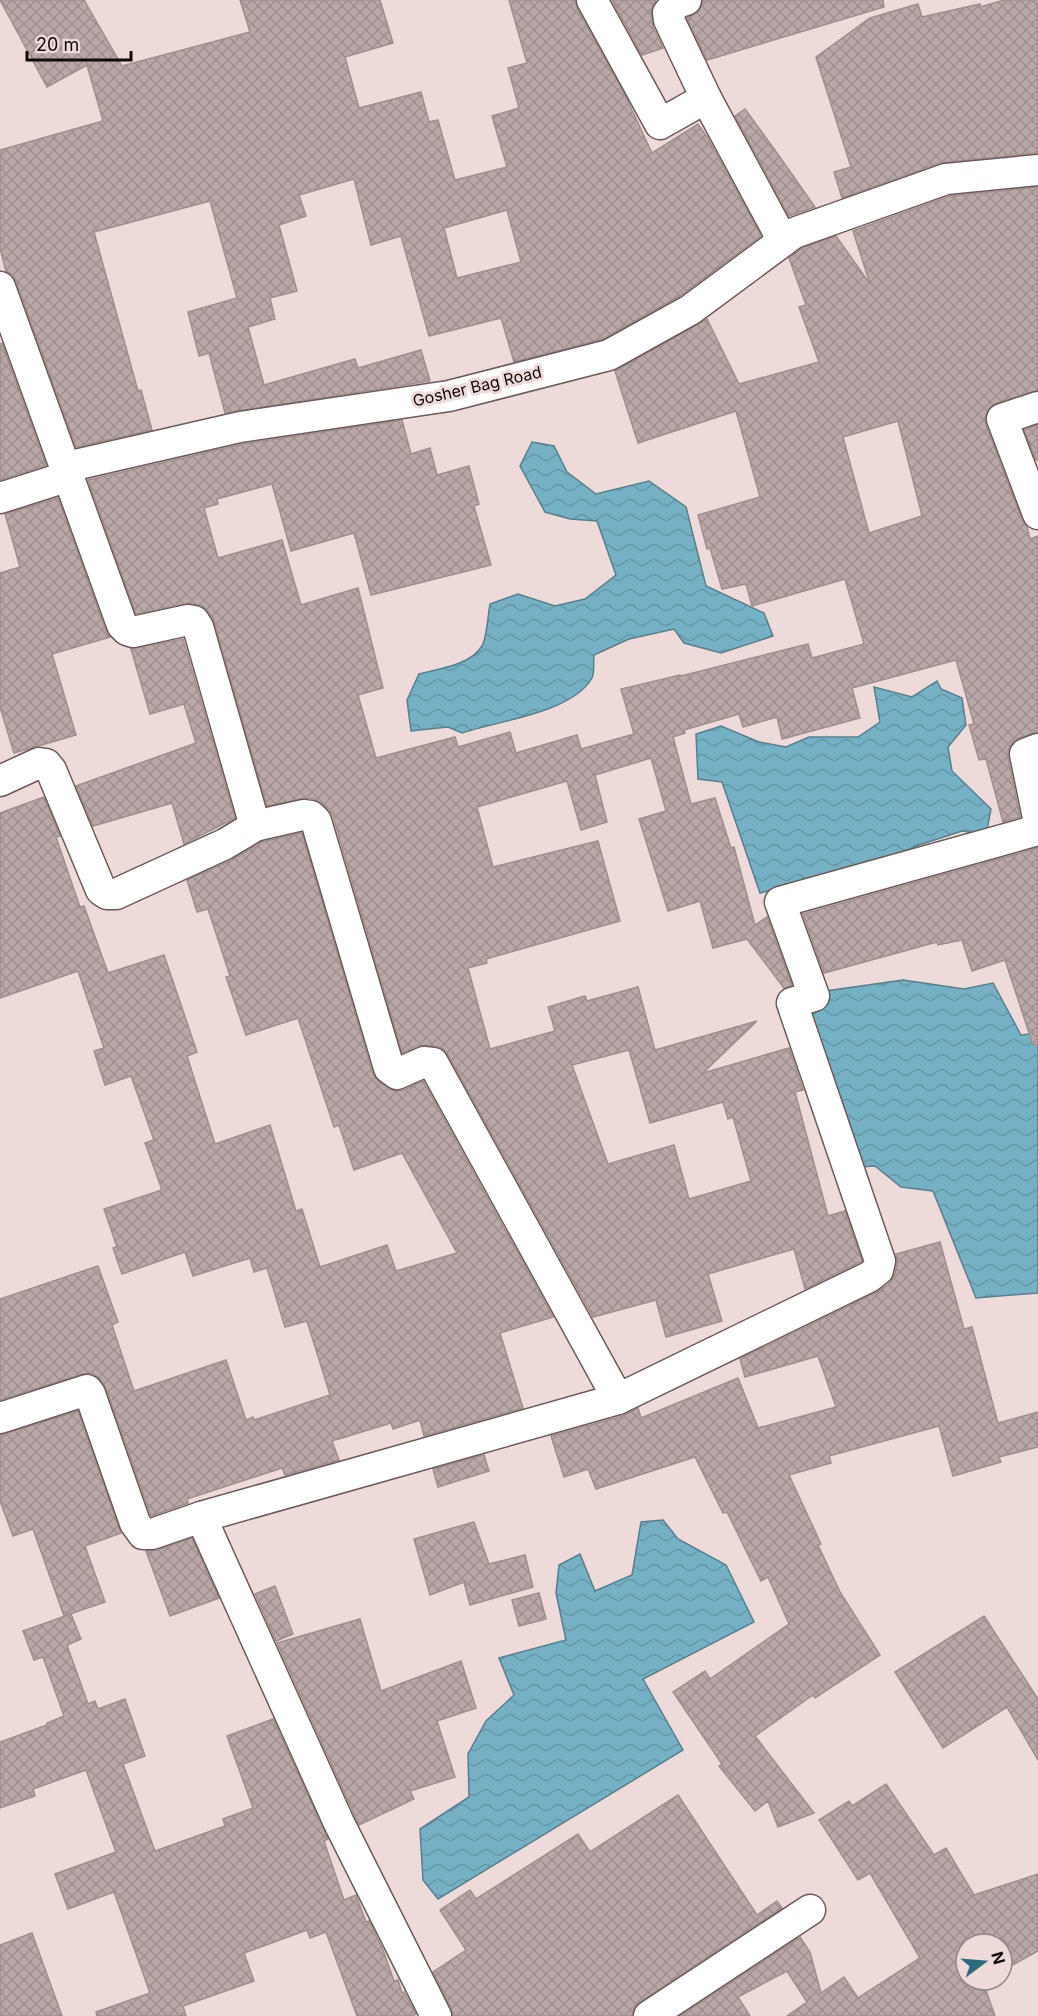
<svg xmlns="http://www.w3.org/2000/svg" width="1038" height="2016" font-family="Inter,sans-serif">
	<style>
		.water { fill: url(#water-waves); stroke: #577f8c; stroke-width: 1.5 }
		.building { fill: url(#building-cross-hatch); stroke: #a08e8d; stroke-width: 1.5; fill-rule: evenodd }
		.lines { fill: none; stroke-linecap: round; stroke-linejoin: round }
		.minor-casing { stroke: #6c5b5a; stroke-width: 33 }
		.minor { stroke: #fff; stroke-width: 30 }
		.labels { text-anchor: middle; stroke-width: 6; stroke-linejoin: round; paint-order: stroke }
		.street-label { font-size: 16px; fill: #100a09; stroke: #eedbd9 }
	</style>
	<defs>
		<pattern id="water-waves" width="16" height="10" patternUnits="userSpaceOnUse" patternTransform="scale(1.5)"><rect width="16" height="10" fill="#75b1c4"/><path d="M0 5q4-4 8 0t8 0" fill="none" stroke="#6497a7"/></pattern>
		<pattern id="building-cross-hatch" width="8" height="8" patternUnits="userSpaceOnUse" patternTransform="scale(1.5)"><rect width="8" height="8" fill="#baa8a6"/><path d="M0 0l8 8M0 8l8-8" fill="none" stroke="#9f8f8e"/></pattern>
	</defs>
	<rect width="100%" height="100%" fill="#eedbd9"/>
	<!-- water -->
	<g class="water">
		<path d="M532 442 554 446 567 472 596 494 649 481 686 507 706 586 764 613 773 636 721 653 684 643 674 629 629 639 594 655C593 661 595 672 592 678 572 713 497 721 462 733L448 727 411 731 407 700 419 674C438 669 471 665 482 646 487 638 488 614 490 604L518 594 555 606 585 599 616 575 597 521 570 519 545 512 520 466Z"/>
		<path d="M937 681 941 689 962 698 966 725 948 747 952 771 991 809 986 835 962 831 916 846 888 860 760 893 722 782 698 779 696 734 721 726 759 742 786 747 809 737H858L880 722 874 687 912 697Z"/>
		<path d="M903 980 964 989 993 983 1021 1035 1038 1033V1293L976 1298 933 1191 901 1187 875 1166 860 1167 809 1011 828 1004 826 991Z"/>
		<path d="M663 1520 678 1539 726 1565 754 1622 643 1679 683 1750 438 1899 423 1880 420 1829 469 1797 468 1754 486 1721 514 1695 499 1658 566 1640 556 1593 559 1565 580 1554 595 1591 632 1575 641 1522Z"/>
	</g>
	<!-- building -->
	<g class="building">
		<path d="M0 0H84L122 66 250 32 240 0H380L393 43 345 57 359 108 421 92 429 122 438 120 455 180 507 167 492 116 519 108 508 68 527 63 509 0H575L577 8 626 97 652 153 698 124 707 137 761 236 681 295 603 339 514 362 501 318 429 336 401 236 371 245 354 179 299 195 306 216 279 225 297 291 270 298 275 319 248 327 264 385 355 359 358 368 421 350 430 381 225 413 209 353 199 356 188 312 237 298 210 201 94 232 138 391 141 390 152 430 76 447 16 281 12 274 6 272 0 248V150L103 121 87 65 47 87ZM507 210 521 262 457 278 444 228Z"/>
		<path d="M612 0H656L652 8 651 15 653 27 663 48 642 55Z"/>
		<path d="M703 0H883L884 7 707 60 687 18 699 11Z"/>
		<path d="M1004 0H1038V153L940 163 842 198 834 172 851 167 816 57 870 18 918 4 922 17 980 4V7Z"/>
		<path d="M745 109 777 153 815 207 789 216 735 116Z"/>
		<path d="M1038 187V390L997 403 989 408 985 417 986 425 1022 520 1027 527 1030 539 1038 536V732L1018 738 1012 743 1008 750V757L1020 817 1003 822 986 759 979 760 969 725 974 724 956 660 852 688 860 718 782 739 777 717 743 727 739 714 684 730 685 733 673 737 691 804 715 798 731 848 734 847 755 925 767 917 792 985 784 988 747 939 713 948 700 901 668 911 639 819 666 811 651 758 595 775 607 822 581 830 567 781 477 807 493 867 598 841 620 921 486 959 487 963 468 968 490 1049 555 1031 548 1007 585 996 587 1001 638 987 655 1050 757 1021 703 1073 789 1048 803 1090 795 1092 828 1216 845 1211 862 1261 805 1289 794 1249 708 1274 722 1321 666 1337 656 1300 593 1317 448 1055 442 1048 426 1045 417 1046 402 1053 333 816 329 809 314 799 305 798 267 806 213 618 204 607 190 603 136 614 88 480 243 444 402 420 411 454 430 448 437 475 469 466 479 504 474 506 491 565 371 595 354 533 291 551 272 484 217 499 218 504 204 508 218 558 282 540 301 605 358 588 383 688 358 695 376 758 455 737 458 747 510 732 516 753 577 735 581 749 634 734 621 689 680 675 681 676 808 644 812 658 864 644 845 579 752 606 746 584 722 589 710 548 707 549 698 515 760 497 736 411 638 443 615 371 707 319 739 384 819 362 799 307 806 305 789 258 802 248 836 236 870 284 853 231 950 196ZM898 421 922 516 869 533 843 437ZM629 1050 650 1123 723 1102 728 1119 733 1117 751 1181 689 1199 674 1145 608 1164 572 1065Z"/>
		<path d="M2 343 46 465 0 480V344Z"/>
		<path d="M1038 425V460H1036L1024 430Z"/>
		<path d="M58 498 106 631 110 637 52 654 76 735 14 753 0 707V573L20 567 5 514Z"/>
		<path d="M183 639 235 818 184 844 172 803 93 826 76 786 196 743 184 704 150 714 131 649Z"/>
		<path d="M44 797 60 836 56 837 80 907 84 906 108 973 164 955 197 1052 187 1056 215 1144 270 1125 296 1211 302 1209 320 1267 387 1245 396 1271 457 1253 402 1153 354 1170 339 1125 334 1127 298 1018 246 1035 226 977 230 976 208 909 197 912 187 880 232 860 262 842 302 833 373 1074 379 1082 394 1091 404 1090 423 1081 553 1317 500 1333 523 1408 424 1436 420 1420 393 1429 391 1423 332 1441 339 1460 285 1475 282 1468 187 1499 188 1503 151 1516 106 1388 100 1379 92 1373 82 1374 0 1400V1299L98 1266 118 1322 112 1325 134 1391 226 1360 246 1420 253 1417 254 1420 330 1395 307 1321 285 1327 267 1268 254 1272 250 1258 193 1276 185 1252 122 1274 113 1248 117 1247 104 1209 162 1190 145 1143 154 1140 131 1076 105 1085 94 1051 104 1048 78 971 0 998V813Z"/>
		<path d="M1038 848V1044L1033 1045 1005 960 972 971 962 940 938 945 937 942 824 973 803 914Z"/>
		<path d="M940 1242 964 1329 972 1327 998 1423 1038 1412V1447L999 1457 1001 1462 953 1476 939 1426 829 1456 831 1463 789 1475 821 1544 818 1545 840 1592 880 1655 815 1698 813 1695 755 1736 814 1813 778 1827 768 1801 755 1811 719 1766 722 1764 673 1692 705 1671 710 1679 789 1624 768 1577 761 1581 727 1512 723 1513 695 1457 596 1489 588 1469 564 1477 551 1436 623 1416 638 1408 641 1418 738 1378 758 1428 836 1407 818 1356 745 1377 740 1359 877 1292 889 1284 895 1274 897 1264 896 1254Z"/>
		<path d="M78 1411 121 1533 85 1546 105 1602 64 1616 33 1529 13 1536 0 1501V1435Z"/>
		<path d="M484 1455 489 1471 438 1487 433 1469Z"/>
		<path d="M474 1522 489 1564 525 1555 533 1587 470 1605 464 1582 430 1595 414 1539Z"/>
		<path d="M192 1538 219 1598 170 1616 146 1551 158 1550Z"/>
		<path d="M275 1586 293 1634 276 1641 255 1594Z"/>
		<path d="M539 1593 546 1619 519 1626 512 1600Z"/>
		<path d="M71 1614 81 1639 67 1645 88 1704 95 1701 98 1709 125 1699 145 1756 123 1764 155 1851 225 1826 223 1819 253 1808 227 1736 273 1719 328 1839 324 1841 344 1900 356 1895 366 1922 369 1921 383 1950 394 1981 398 1980 402 1993 404 1992 416 2014 411 2016H357L326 1932 310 1938 307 1930 244 1953 254 1981 183 2006 186 2016H97L96 2012 150 1993 114 1892 68 1909 55 1874 116 1852 86 1770 33 1789 35 1796 0 1808V1742L47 1725V1723L64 1716 43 1657 34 1660 23 1631Z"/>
		<path d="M984 1616 1038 1699V1760L1007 1707 943 1748 895 1672Z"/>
		<path d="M360 1619 381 1691 461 1661 476 1708 437 1721 455 1777 410 1791 414 1799 359 1825 277 1643Z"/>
		<path d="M886 1784 934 1855 946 1848 974 1895 1038 1874V1951L1002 1971V1944H966V1980H986L983 1982 995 2016H787L807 2002 787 1971 738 1997 750 2016H680L800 1937 810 1952 821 1993 844 1977 858 1998 920 1958 870 1873 858 1880 819 1820 849 1801 852 1806Z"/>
		<path d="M678 1795 757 1915 777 1901 782 1908 640 2002 634 2008 632 2016H453L451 2008 433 1972 466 1950 440 1910 470 1890 476 1899 578 1834 590 1852Z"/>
		<path d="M32 1933 62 2016H0V1945Z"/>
	</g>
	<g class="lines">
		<!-- minor casing -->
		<g class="minor-casing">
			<g id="minor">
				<path d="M592 0 660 124 706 98"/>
				<path d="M686 0 677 3 668 13 669 20 706 98 783 241"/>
				<path d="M0 287 122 625 127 630 133 632 188 620 194 621 198 627 255 826 303 815 311 816 316 821 389 1068 397 1074 424 1062 433 1063 618 1399 869 1277 878 1270 880 1261 792 1003 814 996 780 902 1038 830"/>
				<path d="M1038 407 1002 419 1038 514"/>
				<path d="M66 467 240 427 449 396 609 355 690 310 794 233 946 179 1038 170"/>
				<path d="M0 498 69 476"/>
				<path d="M1038 749 1025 754 1038 818"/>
				<path d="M0 781 39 763 46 764 51 770 101 890 107 894H116L225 844 255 826"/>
				<path d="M0 1418 87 1390 90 1394 135 1523 143 1534H152L201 1517 618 1399"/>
				<path d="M201 1517 339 1823 436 2016"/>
				<path d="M649 2016 810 1910"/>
			</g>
		</g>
		<!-- minor -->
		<use href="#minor" class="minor"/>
	</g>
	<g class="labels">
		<!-- street labels -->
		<g class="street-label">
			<text transform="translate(477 386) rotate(-13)" y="6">Gosher Bag Road</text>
		</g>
	</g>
	<!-- north arrow -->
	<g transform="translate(984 1962) rotate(74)"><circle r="28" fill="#eedbd9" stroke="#958786" stroke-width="1.5"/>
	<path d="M0-4.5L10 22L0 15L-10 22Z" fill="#2a6c7e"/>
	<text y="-9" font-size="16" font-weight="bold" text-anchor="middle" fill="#100a09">N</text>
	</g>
	<!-- scale -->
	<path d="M27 51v9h104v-9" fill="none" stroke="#100a09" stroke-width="3"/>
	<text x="36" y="51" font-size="18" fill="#100a09" stroke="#eedbd9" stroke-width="4.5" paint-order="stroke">20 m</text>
</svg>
